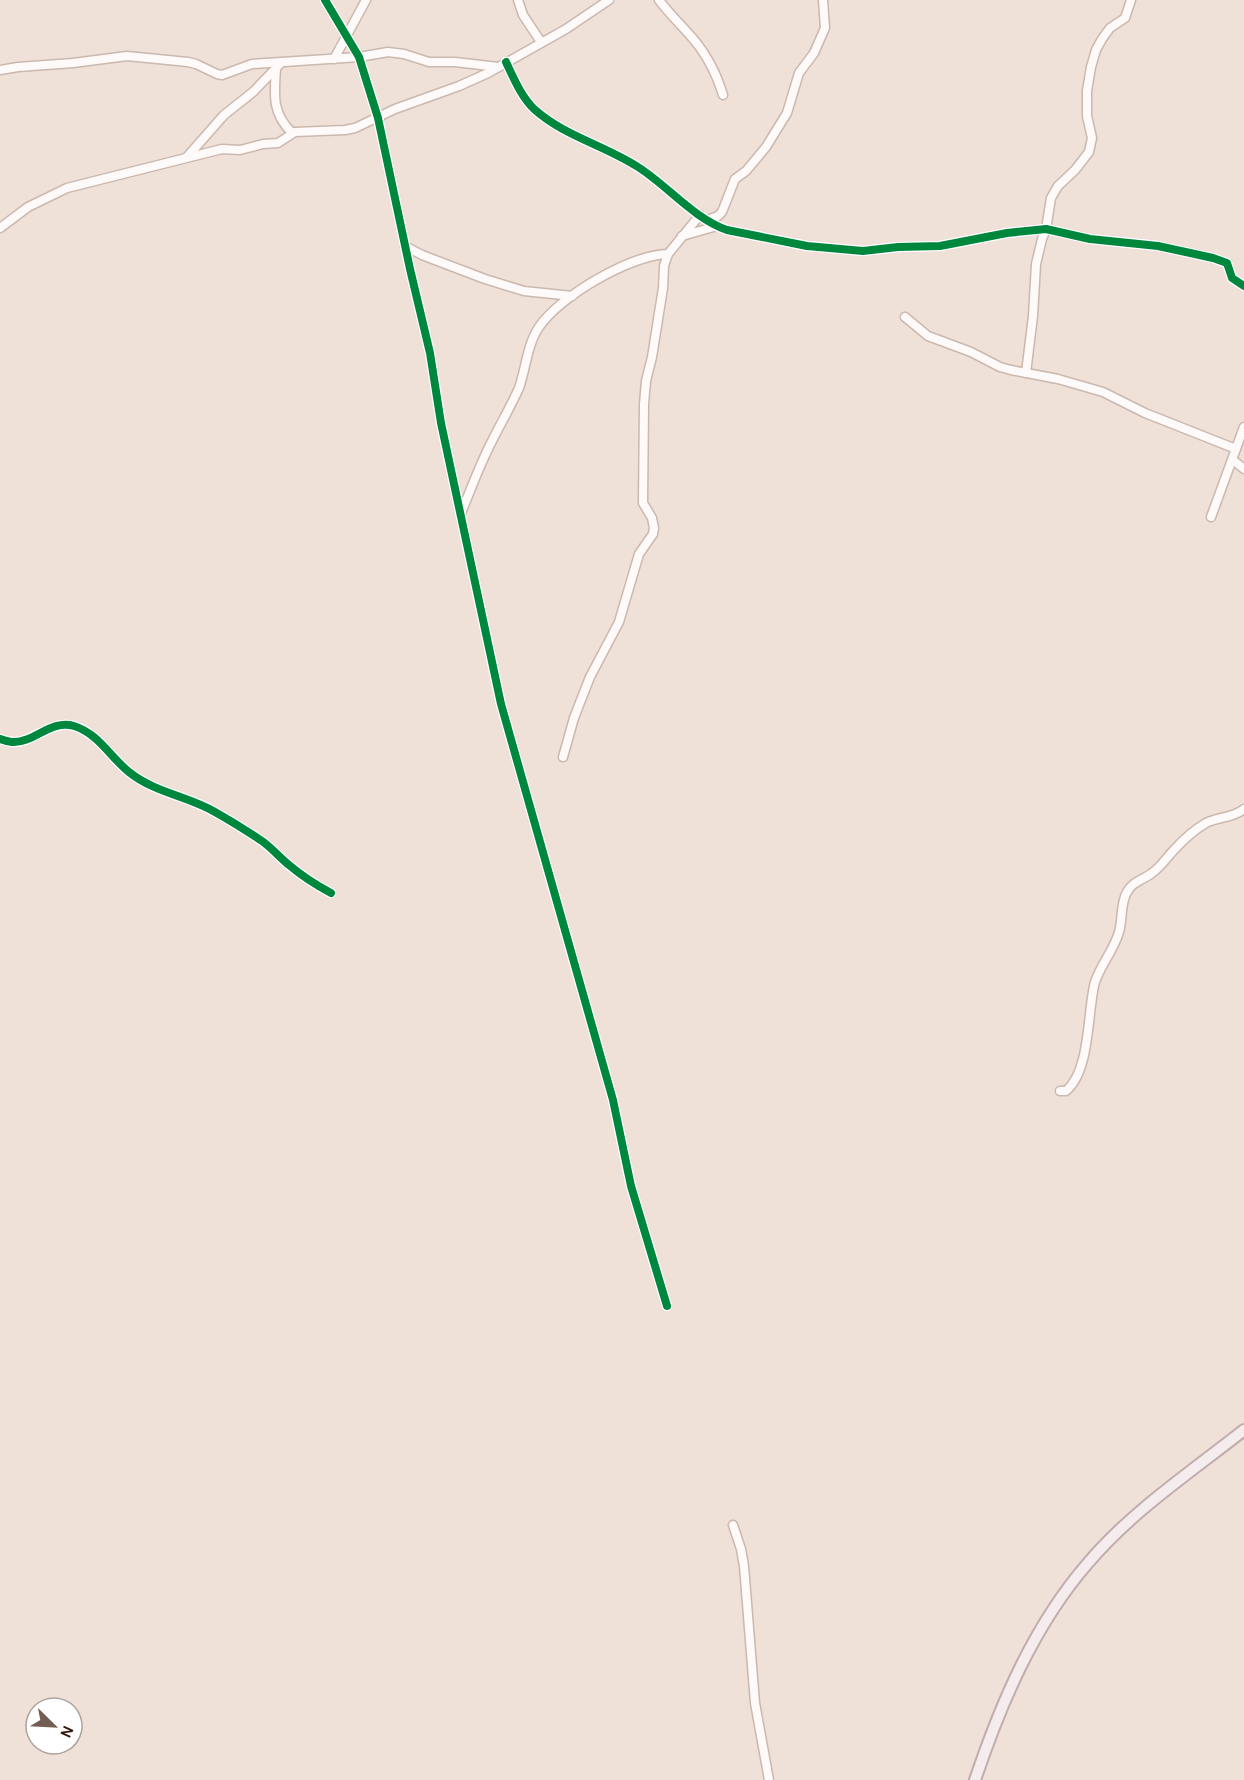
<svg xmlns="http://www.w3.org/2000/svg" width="1244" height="1780" font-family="Karla,sans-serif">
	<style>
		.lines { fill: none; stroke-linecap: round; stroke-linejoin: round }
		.minor-casing { stroke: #cbb8ae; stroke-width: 11 }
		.major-casing { stroke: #c1acae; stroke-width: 14 }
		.minor { stroke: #fdfaf9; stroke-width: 8 }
		.major { stroke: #f5ecee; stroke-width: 10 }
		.cycleway-casing { stroke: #fff; stroke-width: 11 }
		.cycleway { stroke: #00873e; stroke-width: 8 }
	</style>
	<rect width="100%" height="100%" fill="#efe0d8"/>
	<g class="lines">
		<!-- minor casing -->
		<g class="minor-casing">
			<g id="minor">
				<path d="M325 0 359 57 378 118 410 269 430 353 441 423 501 704 613 1100 631 1186 667 1306"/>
				<path d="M518 0 523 15 541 42"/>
				<path d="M659 0C668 12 678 22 688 33 704 50 716 72 723 95"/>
				<path d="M334 59 366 0"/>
				<path d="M506 62C514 79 521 96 534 109 564 136 604 145 638 167 668 186 693 218 727 230L807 246 863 251 898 247 940 246 1007 233 1046 229 1090 239 1158 246 1213 258 1227 263 1232 278 1244 286"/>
				<path d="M276 69C274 96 272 113 292 133"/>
				<path d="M0 70 18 67 73 63 127 56 188 62 196 64 217 74 222 75 252 64 359 57 388 52 404 54 429 62H455L498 67"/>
				<path d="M187 157 224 115 253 92 281 63"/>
				<path d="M707 220 718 216 722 212 735 179 746 171 766 147 787 113 799 73 814 53 825 28 823 0"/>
				<path d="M0 228 28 207 67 188 222 149 240 150 263 144 278 143 295 132 345 130 355 128 395 109 459 86 488 73 566 29 609 0"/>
				<path d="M682 236 717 226"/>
				<path d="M405 246 422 255 485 279 524 291 572 296"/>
				<path d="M905 317 928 336 971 352 1000 367 1011 370 1058 379 1103 392 1145 413 1236 449"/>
				<path d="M1026 373 1033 316 1036 264 1042 239 1046 229 1051 198 1058 186 1075 170 1089 152 1092 138 1087 116V91L1091 67 1096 50 1102 39 1110 28 1125 18 1131 0"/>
				<path d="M1233 460 1244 469"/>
				<path d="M461 513C471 489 480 464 492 441 501 423 511 406 519 388 526 368 527 345 539 327 560 296 630 255 668 254"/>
				<path d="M1211 517 1244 427"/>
				<path d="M0 739C4 740 9 742 13 742 34 743 51 719 74 726 99 734 110 757 129 772 155 793 188 796 215 812 231 821 247 831 262 841 272 848 280 858 289 865 302 876 316 885 331 893"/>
				<path d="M563 757 574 718 590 677 619 622 639 554 653 534 654 528 652 518 643 503 644 404 646 381 652 357 663 288 664 266 668 254 700 215"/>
				<path d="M1060 1091H1066C1091 1070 1087 1011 1095 982 1101 964 1114 950 1119 932 1123 919 1120 904 1127 892 1133 881 1143 880 1152 873 1161 867 1167 857 1174 850 1183 840 1194 830 1206 823 1218 817 1233 818 1244 809"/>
				<path d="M733 1525 741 1549 744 1566 755 1703 769 1780"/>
			</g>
		</g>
		<!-- major casing -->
		<g class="major-casing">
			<path id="major" d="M975 1780C1001 1703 1034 1625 1088 1563 1132 1511 1191 1472 1244 1430"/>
		</g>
		<!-- minor -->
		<use href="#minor" class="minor"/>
		<!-- major -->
		<use href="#major" class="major"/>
		<!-- cycleway casing -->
		<g class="cycleway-casing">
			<g id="cycleway">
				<path d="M325 0 359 57 378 118 410 269 430 353 441 423 501 704 613 1100 631 1186 667 1306"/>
				<path d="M506 62C514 79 521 96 534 109 564 136 604 145 638 167 668 186 693 218 727 230L807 246 863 251 898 247 940 246 1007 233 1046 229 1090 239 1158 246 1213 258 1227 263 1232 278 1244 286"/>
				<path d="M0 739C4 740 9 742 13 742 34 743 51 719 74 726 99 734 110 757 129 772 155 793 188 796 215 812 231 821 247 831 262 841 272 848 280 858 289 865 302 876 316 885 331 893"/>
			</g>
		</g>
		<!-- cycleway -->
		<use href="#cycleway" class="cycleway"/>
	</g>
	<!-- north arrow -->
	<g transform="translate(54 1726) rotate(114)"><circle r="28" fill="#ffffff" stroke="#ada39d" stroke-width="1.5"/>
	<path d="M0-4.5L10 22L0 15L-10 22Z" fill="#745e53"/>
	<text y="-9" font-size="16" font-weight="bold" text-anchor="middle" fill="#31180b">N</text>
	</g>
</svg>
